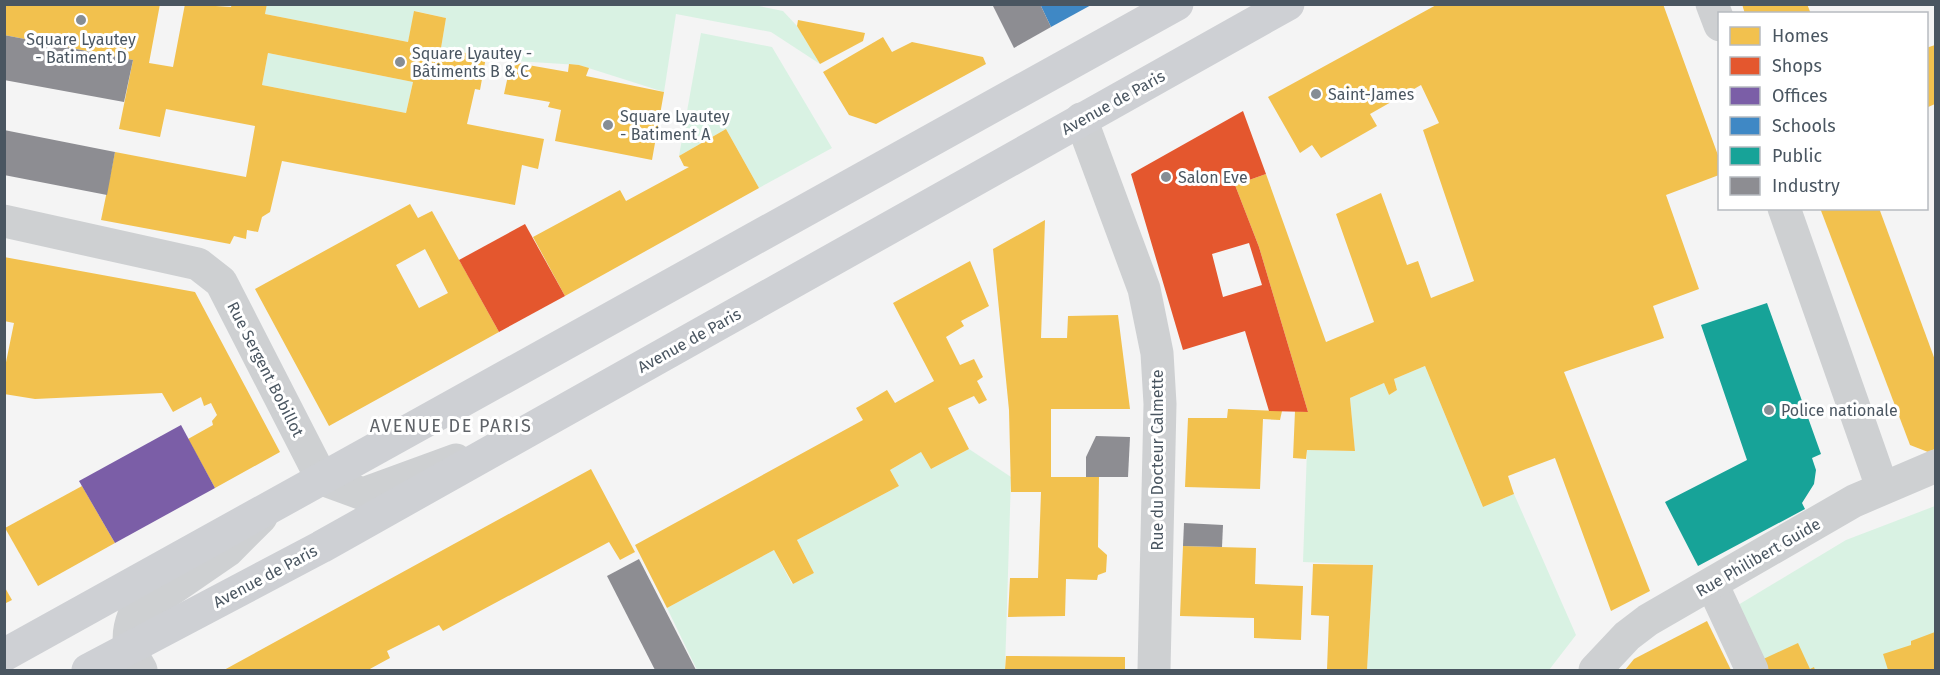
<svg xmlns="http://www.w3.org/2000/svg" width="1940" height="675" font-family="'Fira Sans',sans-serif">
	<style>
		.green { fill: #d9f2e3 }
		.homes { fill: #f2c14e; fill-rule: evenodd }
		.shops { fill: #e4572e; fill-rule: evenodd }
		.offices { fill: #7b5ea7 }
		.schools { fill: #3f88c5 }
		.public { fill: #17a398 }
		.industry { fill: #8d8d92 }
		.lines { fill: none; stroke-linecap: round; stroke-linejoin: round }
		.minor { stroke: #ced0d2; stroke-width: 33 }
		.secondary { stroke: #ced0d4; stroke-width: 33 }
		.poi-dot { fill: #868d94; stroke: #fff; stroke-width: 2 }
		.labels { text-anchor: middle; stroke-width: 6; stroke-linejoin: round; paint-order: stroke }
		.poi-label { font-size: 16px; fill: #4a5661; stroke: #fff; text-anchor: start }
		.street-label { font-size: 16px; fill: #4a5661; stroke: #fff }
		.neighbourhood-label { font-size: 18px; letter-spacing: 1.5px; fill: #5f6368; stroke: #fff }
	</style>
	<rect width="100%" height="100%" fill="#f4f4f4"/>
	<!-- green -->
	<g class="green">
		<path d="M267 4 754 5 783 11 797 26 820 64 771 32 676 14 664 92 579 65 501 60 441 48 446 18 415 11 408 42 265 14Z"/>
		<path d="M701 33 772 47 832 148 759 188 726 129 679 156Z"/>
		<path d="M268 53 413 82 406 113 262 85Z"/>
		<path d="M1425 366 1483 507 1514 494 1576 635 1549 670H1367L1373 565 1303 562 1307 450 1355 451 1350 398 1384 383 1389 395 1397 390 1394 379Z"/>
		<path d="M969 449 1011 477 1005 670H697L667 608 774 550 792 584 814 573 797 540 899 486 890 470 921 452 931 469Z"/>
		<path d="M1935 506V670H1763L1738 605 1846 540Z"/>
	</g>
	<!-- homes -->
	<g class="homes">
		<path d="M4 4H160L149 63 173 67 185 4 231 7 232 4H267L265 14 408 42 414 11 446 18 441 48 486 57 480 90 475 89 467 124 544 139 538 169 522 165 515 205 282 161 270 212 262 217 258 232 247 230 246 239 234 236 230 244 101 220 115 152 246 177 255 126 166 109 160 137 119 129 133 60 4 35ZM268 53 413 82 406 113 262 85Z"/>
		<path d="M1438 4H1663L1719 158V175L1666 195 1699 289 1653 306 1664 338 1564 372 1650 591 1611 611 1555 458 1508 476 1514 494 1483 507 1425 366 1394 379 1397 390 1389 395 1384 383 1350 398 1355 451 1307 450 1306 459 1293 458 1295 411 1308 412 1259 247 1235 185 1266 174 1326 342 1374 322 1336 214 1381 193 1407 265 1418 261 1431 298 1474 281 1423 130 1439 123 1421 85 1370 114 1377 126 1321 158 1312 145 1300 153 1268 97Z"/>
		<path d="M1742 4H1807L1811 14H1745Z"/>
		<path d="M798 20 865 33 863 41 820 64 797 26Z"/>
		<path d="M883 37 892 52 912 42 983 57 986 64 876 124 849 115 823 72Z"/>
		<path d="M1935 45V104L1926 108V48Z"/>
		<path d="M511 62 568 72 569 64 579 65 589 68 586 76 664 92 652 160 555 141 561 110 548 107 550 102 504 94Z"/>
		<path d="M726 129 759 188 565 296 533 237 620 190 626 201 689 167 684 166 679 156Z"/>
		<path d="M410 204 418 218 432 211 499 332 329 426 255 289ZM425 249 448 293 419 308 396 265Z"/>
		<path d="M1820 208H1879L1935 360V449L1928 452 1910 445Z"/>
		<path d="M1045 220 1041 338H1067L1068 316 1118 315 1130 409H1051V477H1099L1098 547 1107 555 1106 572 1098 575 1097 580 1066 579 1065 616 1008 617 1010 578H1038L1041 492H1011L1009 410 993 249Z"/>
		<path d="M4 257 195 292 280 452 215 488 188 439 213 425 212 421 217 415 211 403 204 406 201 397 173 412 162 393 35 399 4 394V372L14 323 4 321Z"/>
		<path d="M970 261 989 306 961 321 964 326 946 337 960 365 974 359 983 377 977 381 987 400 979 404 974 396 948 408 969 449 931 469 921 452 890 470 899 486 797 540 814 573 793 584 774 550 667 608 635 545 863 420 856 408 872 399 887 390 895 403 934 381 893 303Z"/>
		<path d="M1228 409 1282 411 1280 420 1263 419 1260 489 1185 487 1188 418H1227Z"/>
		<path d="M591 469 635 552 620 560 609 542 443 631 439 625 387 651 390 658 368 670H224Z"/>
		<path d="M82 486 115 543 38 586 5 528Z"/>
		<path d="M1183 546 1256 548 1255 584 1303 586 1301 640 1254 638V618L1180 616Z"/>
		<path d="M1313 564 1373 565 1367 670H1327L1329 616 1311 615Z"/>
		<path d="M4 586 12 600 4 604Z"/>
		<path d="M1707 621 1731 670H1625L1634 659Z"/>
		<path d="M1935 632V670H1888L1883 654 1911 645V641Z"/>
		<path d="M1798 643 1810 669 1814 667 1815 670H1763L1759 661Z"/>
		<path d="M1006 656 1125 657V670H1005Z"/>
	</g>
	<!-- shops -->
	<g class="shops">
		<path d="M1243 111 1266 174 1235 185 1259 247 1308 412 1269 411 1245 331 1183 350 1131 174ZM1249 243 1262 285 1223 297 1212 254Z"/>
		<path d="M525 224 565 296 499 332 459 260Z"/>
	</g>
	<!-- offices -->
	<path class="offices" d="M181 425 215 488 115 543 79 481Z"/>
	<!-- schools -->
	<path class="schools" d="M1040 4H1093L1051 27Z"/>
	<!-- public -->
	<path class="public" d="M1767 303 1821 454 1812 458 1816 470 1814 484 1802 503 1805 509 1698 566 1665 502 1747 460 1701 325Z"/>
	<!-- industry -->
	<g class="industry">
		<path d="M992 4H1040L1051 27 1014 48Z"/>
		<path d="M4 35 133 60 124 102 4 80Z"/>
		<path d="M4 130 115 152 107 195 4 175Z"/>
		<path d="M1096 436 1130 437 1128 477H1086V457Z"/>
		<path d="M1184 523 1223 525 1222 547 1183 546Z"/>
		<path d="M639 559 696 670H655L607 576Z"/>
	</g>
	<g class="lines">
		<!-- minor -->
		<g class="minor">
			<path d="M1712 4 1720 25"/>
			<path d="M1081 119 1144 289 1157 353 1160 404 1154 670"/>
			<path d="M1784 208 1882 487"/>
			<path d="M4 221 198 264 221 282 322 479 363 494 456 460"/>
			<path d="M1712 584 1752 670"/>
			<path d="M141 670C129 650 125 638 134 615L227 551 261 517"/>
			<path d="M1595 670 1627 636 1648 620 1854 501 1936 466"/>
		</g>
		<!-- secondary -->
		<g class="secondary">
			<path d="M4 655 1177 4"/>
			<path d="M88 670 321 547 1288 4"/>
		</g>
	</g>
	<!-- markers -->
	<g class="poi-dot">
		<circle cx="81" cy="20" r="6"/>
		<circle cx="400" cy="62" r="6"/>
		<circle cx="1316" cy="94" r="6"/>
		<circle cx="608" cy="125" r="6"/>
		<circle cx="1166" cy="177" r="6"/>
		<circle cx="1769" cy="410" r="6"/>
	</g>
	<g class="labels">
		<!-- poi labels -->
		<g class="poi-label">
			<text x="81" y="45" text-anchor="middle">Square Lyautey<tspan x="81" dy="18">- Batiment D</tspan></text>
			<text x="412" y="59">Square Lyautey -<tspan x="412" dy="18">Bâtiments B &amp; C</tspan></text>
			<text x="1328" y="100">Saint-James</text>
			<text x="620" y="122">Square Lyautey<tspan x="620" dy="18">- Batiment A</tspan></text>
			<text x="1178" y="183">Salon Eve</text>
			<text x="1781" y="416">Police nationale</text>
		</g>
		<!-- street labels -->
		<g class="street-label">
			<text transform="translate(1113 102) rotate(-29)" y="6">Avenue de Paris</text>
			<text transform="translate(689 340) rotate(-29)" y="6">Avenue de Paris</text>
			<text transform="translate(266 369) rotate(63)" y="6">Rue Sergent Bobillot</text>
			<text transform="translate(1157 460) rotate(-90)" y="6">Rue du Docteur Calmette</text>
			<text transform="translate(1758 557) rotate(-30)" y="6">Rue Philibert Guide</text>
			<text transform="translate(265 576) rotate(-28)" y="6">Avenue de Paris</text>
		</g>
		<!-- neighbourhood labels -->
		<g class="neighbourhood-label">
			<text x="451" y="432">AVENUE DE PARIS</text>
		</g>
	</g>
	<!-- border -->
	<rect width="1940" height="675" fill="none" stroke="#4a5661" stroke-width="12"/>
	<!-- legend -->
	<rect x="1718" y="12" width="210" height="198" fill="#ffffff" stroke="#b7bbc0" stroke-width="1.5"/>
	<rect x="1730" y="27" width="30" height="18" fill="#f2c14e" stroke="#b7bbc0" stroke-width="1.5"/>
	<text x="1772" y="42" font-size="18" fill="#4a5661">Homes</text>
	<rect x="1730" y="57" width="30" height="18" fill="#e4572e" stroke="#b7bbc0" stroke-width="1.5"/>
	<text x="1772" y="72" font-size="18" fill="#4a5661">Shops</text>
	<rect x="1730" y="87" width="30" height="18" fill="#7b5ea7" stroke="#b7bbc0" stroke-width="1.5"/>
	<text x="1772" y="102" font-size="18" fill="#4a5661">Offices</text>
	<rect x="1730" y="117" width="30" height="18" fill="#3f88c5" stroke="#b7bbc0" stroke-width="1.5"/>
	<text x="1772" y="132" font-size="18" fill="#4a5661">Schools</text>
	<rect x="1730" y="147" width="30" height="18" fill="#17a398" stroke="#b7bbc0" stroke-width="1.5"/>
	<text x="1772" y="162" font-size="18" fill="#4a5661">Public</text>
	<rect x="1730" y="177" width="30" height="18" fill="#8d8d92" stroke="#b7bbc0" stroke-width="1.5"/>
	<text x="1772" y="192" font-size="18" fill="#4a5661">Industry</text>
</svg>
